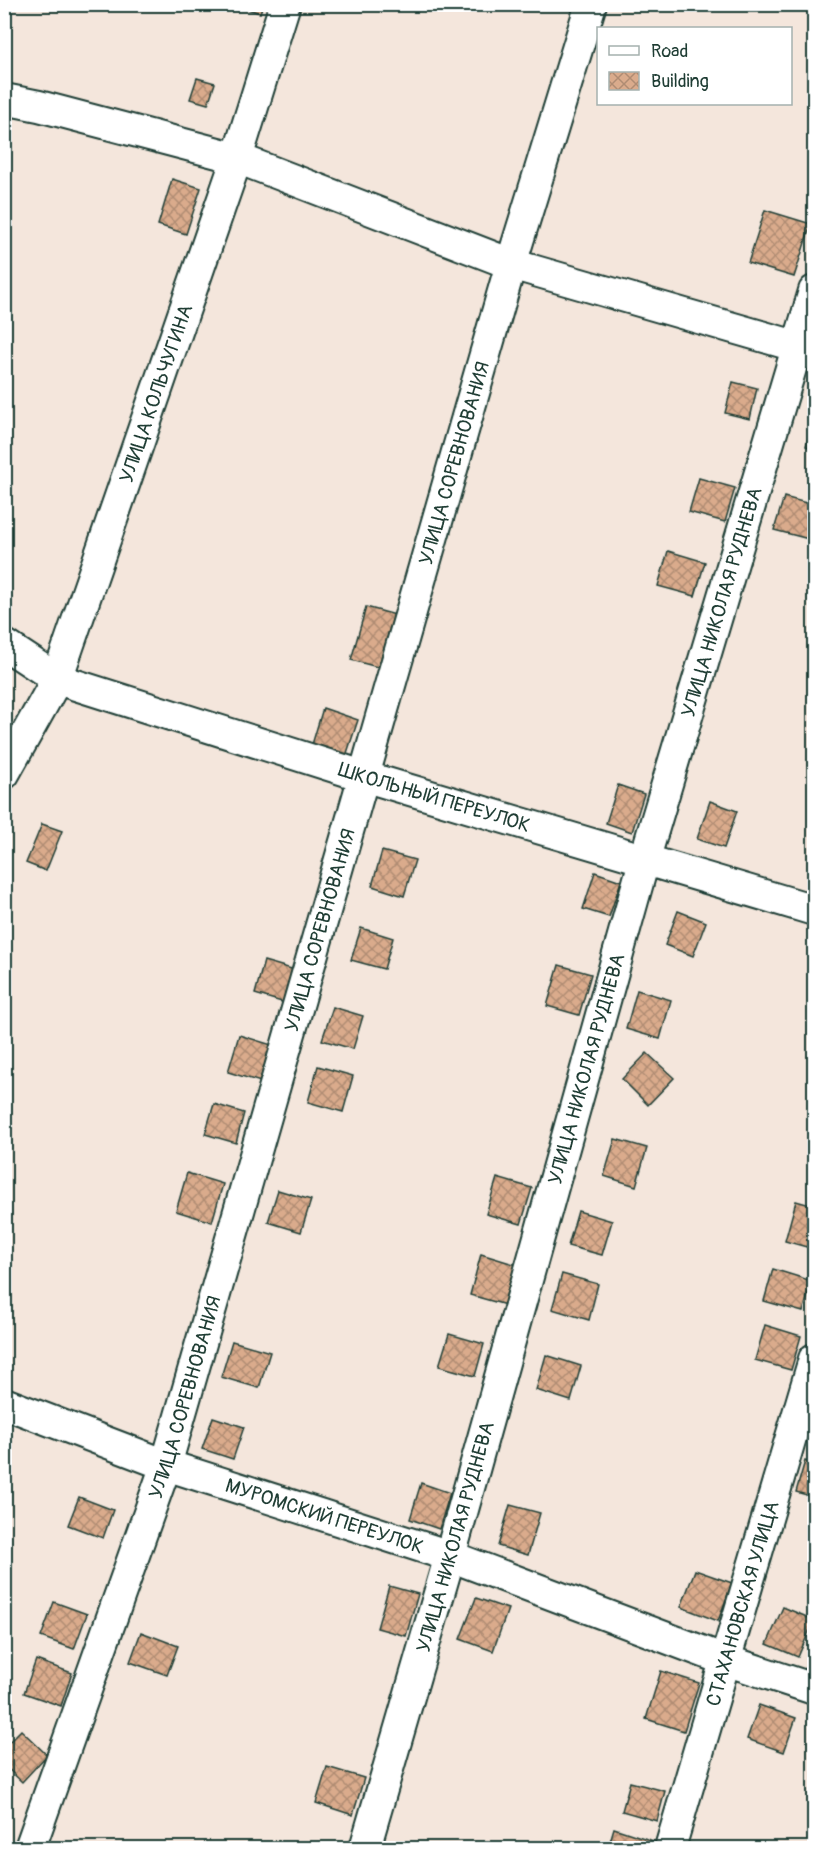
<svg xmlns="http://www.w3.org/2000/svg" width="819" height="1853" font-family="Pangolin,sans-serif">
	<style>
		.building { fill: url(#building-cross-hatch); stroke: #1f3d34; stroke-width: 1.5 }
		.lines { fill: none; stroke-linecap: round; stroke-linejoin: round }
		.street-casing { stroke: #1f3d34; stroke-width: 34 }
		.street { stroke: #fff; stroke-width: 30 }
		.labels { text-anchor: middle; stroke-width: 6; stroke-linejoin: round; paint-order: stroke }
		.street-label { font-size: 20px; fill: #1f3d34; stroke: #fff }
	</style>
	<defs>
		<pattern id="building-cross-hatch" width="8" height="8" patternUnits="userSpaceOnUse" patternTransform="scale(1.5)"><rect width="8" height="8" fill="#daab8c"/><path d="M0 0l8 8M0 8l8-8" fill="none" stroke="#b08c73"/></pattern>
	</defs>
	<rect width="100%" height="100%" fill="#f4e6dc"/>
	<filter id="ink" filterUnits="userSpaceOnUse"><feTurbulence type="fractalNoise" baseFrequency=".0167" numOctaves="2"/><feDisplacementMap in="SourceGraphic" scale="12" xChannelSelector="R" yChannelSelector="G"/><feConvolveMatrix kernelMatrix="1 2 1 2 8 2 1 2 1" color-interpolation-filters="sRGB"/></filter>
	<g filter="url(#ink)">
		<!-- building -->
		<g class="building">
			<path d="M232 4H263L260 13Z"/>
			<path d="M197 78 215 83 208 104 190 99Z"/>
			<path d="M172 179 201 188 186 234 158 225Z"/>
			<path d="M765 210 811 224 794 277 748 263Z"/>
			<path d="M733 382 757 388 750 419 725 413Z"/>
			<path d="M814 418V449L806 446Z"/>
			<path d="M699 478 735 488 725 522 689 512Z"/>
			<path d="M784 497 814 505V520L809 539 774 530Z"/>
			<path d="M668 551 705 562 695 596 658 586Z"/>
			<path d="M366 607 403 617 389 670 351 660Z"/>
			<path d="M323 708 358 720 345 759 311 748Z"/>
			<path d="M618 785 644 794 632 832 606 823Z"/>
			<path d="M710 801 737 811 724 848 697 839Z"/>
			<path d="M42 824 62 831 46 871 26 863Z"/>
			<path d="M382 851 415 860 404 896 372 886Z"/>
			<path d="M595 872 621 881 609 917 583 909Z"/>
			<path d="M678 911 706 922 693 956 665 945Z"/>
			<path d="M361 928 393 938 384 969 351 960Z"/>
			<path d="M264 961 302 972 292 1005 255 994Z"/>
			<path d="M559 965 591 974 579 1015 547 1006Z"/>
			<path d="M637 990 671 1000 660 1039 626 1029Z"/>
			<path d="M333 1007 363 1016 353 1049 322 1040Z"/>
			<path d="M239 1035 275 1046 264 1083 228 1072Z"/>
			<path d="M647 1053 674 1078 648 1105 622 1079Z"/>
			<path d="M318 1066 353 1076 343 1112 308 1102Z"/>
			<path d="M214 1104 244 1113 236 1143 205 1134Z"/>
			<path d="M615 1139 647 1148 636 1186 604 1176Z"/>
			<path d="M187 1173 223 1184 212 1222 176 1211Z"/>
			<path d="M497 1178 532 1188 521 1224 486 1214Z"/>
			<path d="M278 1190 311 1200 301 1232 268 1222Z"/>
			<path d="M796 1201 814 1206V1249L785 1241Z"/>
			<path d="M578 1211 612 1221 602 1255 568 1246Z"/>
			<path d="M481 1254 517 1265 506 1305 470 1295Z"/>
			<path d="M773 1269 812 1281 803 1312 764 1301Z"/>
			<path d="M562 1274 598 1284 589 1320 552 1309Z"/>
			<path d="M765 1325 801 1336 791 1370 755 1360Z"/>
			<path d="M449 1334 484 1344 475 1376 439 1366Z"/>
			<path d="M232 1341 270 1352 259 1388 221 1377Z"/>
			<path d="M546 1355 581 1366 571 1401 536 1390Z"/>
			<path d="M213 1417 244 1427 233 1459 202 1449Z"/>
			<path d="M805 1461 814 1463V1497L796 1492Z"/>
			<path d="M421 1483 450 1493 439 1529 410 1519Z"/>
			<path d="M79 1497 113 1510 103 1538 68 1525Z"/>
			<path d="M510 1505 540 1513 528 1555 498 1546Z"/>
			<path d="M695 1570 732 1583 718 1621 681 1607Z"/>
			<path d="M389 1586 418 1594 406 1636 377 1628Z"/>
			<path d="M476 1598 508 1609 493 1651 460 1639Z"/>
			<path d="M54 1602 87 1614 74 1649 41 1637Z"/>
			<path d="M783 1607 814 1620 798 1657 767 1644Z"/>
			<path d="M141 1632 178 1646 167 1675 130 1662Z"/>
			<path d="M36 1660 72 1673 61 1706 24 1693Z"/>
			<path d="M661 1671 699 1683 684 1731 646 1719Z"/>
			<path d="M759 1705 796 1718 784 1752 747 1739Z"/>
			<path d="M21 1730 47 1755 22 1782 4 1765V1747Z"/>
			<path d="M327 1767 364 1778 353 1815 316 1803Z"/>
			<path d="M630 1782 665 1791 657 1821 622 1811Z"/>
			<path d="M614 1828 653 1841 650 1848H608Z"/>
		</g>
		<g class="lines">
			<!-- street casing -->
			<g class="street-casing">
				<g id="street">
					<path d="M4 99 39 106 237 158 511 264 799 347 814 355"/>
					<path id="s1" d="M4 644 57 679 363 776 814 910"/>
					<path id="s2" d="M4 774 57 679 237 158 285 4"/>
					<path id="s3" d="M4 1403 166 1465 450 1556 725 1660 814 1689"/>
					<path id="s4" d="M30 1848 166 1465 511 264 591 4"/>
					<path id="s5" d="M365 1848 450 1556 644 861 814 291"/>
					<path id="s6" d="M670 1848 814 1359"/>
				</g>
			</g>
			<!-- street -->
			<use href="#street" class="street"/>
		</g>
	</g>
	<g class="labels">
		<!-- street labels -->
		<g class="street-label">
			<text dy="7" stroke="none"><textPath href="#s2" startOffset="411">УЛИЦА КОЛЬЧУГИНА</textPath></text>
			<text dy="7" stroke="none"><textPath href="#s4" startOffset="1449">УЛИЦА СОРЕВНОВАНИЯ</textPath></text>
			<text dy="7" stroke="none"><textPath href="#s5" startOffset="1296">УЛИЦА НИКОЛАЯ РУДНЕВА</textPath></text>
			<text dy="7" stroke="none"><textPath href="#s1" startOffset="459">ШКОЛЬНЫЙ ПЕРЕУЛОК</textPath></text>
			<text dy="7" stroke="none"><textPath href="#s4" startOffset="963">УЛИЦА СОРЕВНОВАНИЯ</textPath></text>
			<text dy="7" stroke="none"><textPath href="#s5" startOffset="810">УЛИЦА НИКОЛАЯ РУДНЕВА</textPath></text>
			<text dy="7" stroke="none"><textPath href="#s4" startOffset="477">УЛИЦА СОРЕВНОВАНИЯ</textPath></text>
			<text dy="7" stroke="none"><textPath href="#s3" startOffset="340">МУРОМСКИЙ ПЕРЕУЛОК</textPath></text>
			<text dy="7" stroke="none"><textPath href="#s5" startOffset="324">УЛИЦА НИКОЛАЯ РУДНЕВА</textPath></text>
			<text dy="7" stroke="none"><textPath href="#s6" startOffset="255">СТАХАНОВСКАЯ УЛИЦА</textPath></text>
		</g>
	</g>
	<!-- margin -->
	<rect width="819" height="1853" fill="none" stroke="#fff" stroke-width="24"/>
	<rect x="12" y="12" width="795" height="1829" fill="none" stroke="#1f3d34" stroke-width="2" filter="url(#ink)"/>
	<!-- legend -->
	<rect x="597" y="27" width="195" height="78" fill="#ffffff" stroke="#a5b1ae" stroke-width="1.5"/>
	<rect x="609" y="46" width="30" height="9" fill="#ffffff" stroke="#a5b1ae" stroke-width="1.5"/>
	<text x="651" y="57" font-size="18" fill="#1f3d34">Road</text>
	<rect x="609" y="72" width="30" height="18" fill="url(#building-cross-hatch)" stroke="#a5b1ae" stroke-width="1.5"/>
	<text x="651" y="87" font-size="18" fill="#1f3d34">Building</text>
</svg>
